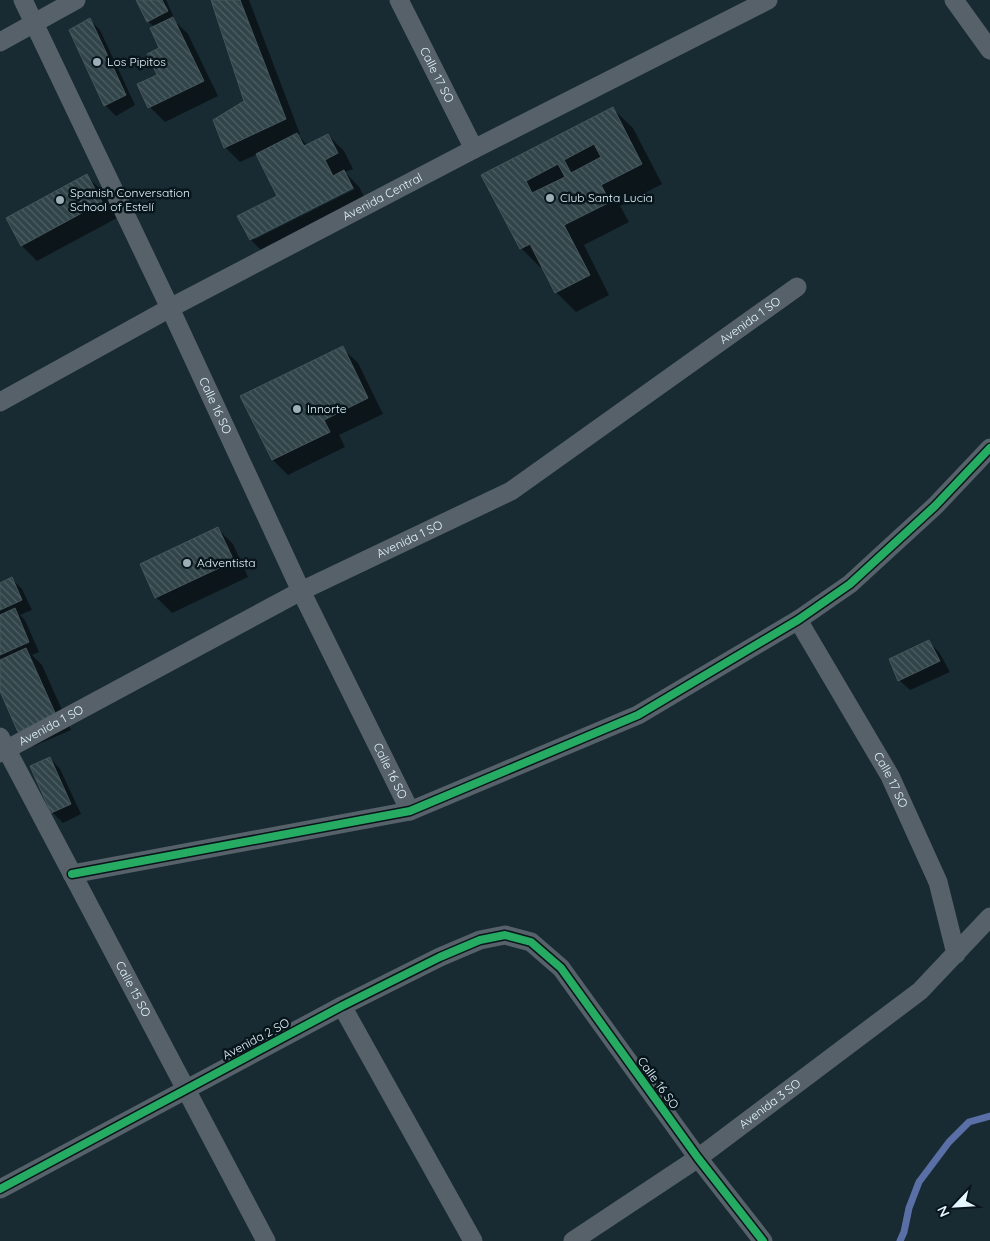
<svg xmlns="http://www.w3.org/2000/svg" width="990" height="1241" font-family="Quicksand,sans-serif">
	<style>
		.shadow { fill: #0007; fill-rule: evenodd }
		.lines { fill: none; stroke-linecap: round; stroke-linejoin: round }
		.stream { stroke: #596fa6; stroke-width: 7 }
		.building { fill: url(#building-back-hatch); stroke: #46565b; fill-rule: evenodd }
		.minor { stroke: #566169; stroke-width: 19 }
		.cycleway-casing { stroke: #08151b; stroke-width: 11 }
		.cycleway { stroke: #26ab63; stroke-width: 8 }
		.poi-dot { fill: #9dafb7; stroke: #08151b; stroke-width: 2 }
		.labels { text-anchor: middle; stroke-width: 5; stroke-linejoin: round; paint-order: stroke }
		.poi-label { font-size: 12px; fill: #e4f6ff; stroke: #08151b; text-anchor: start }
		.street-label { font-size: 12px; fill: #e4f6ff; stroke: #08151b }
	</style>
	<defs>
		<pattern id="building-back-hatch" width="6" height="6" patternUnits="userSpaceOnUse" patternTransform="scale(1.25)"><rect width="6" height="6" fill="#314449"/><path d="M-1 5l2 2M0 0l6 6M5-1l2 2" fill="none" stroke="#4f6064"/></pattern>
	</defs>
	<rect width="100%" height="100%" fill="#182a32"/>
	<!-- shadow -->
	<g class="shadow">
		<path d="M137 0H166L176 22 188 34 218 96 165 122 150 107 158 75 161 48 154 27 148 21Z"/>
		<path d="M212 0H249L300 134 298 135 308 146 328 135 344 151 353 169 345 172 359 187 368 204 266 255 251 240 239 216 279 196 258 154 240 162 225 147 246 102ZM353 187 355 189 255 239V236Z"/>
		<path d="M90 20 100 30 135 105 116 116 105 105 70 30Z"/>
		<path d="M612 108 633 128 662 184 620 206 629 222 584 245 609 295 576 312 556 292 543 267 541 268 521 248 483 175Z"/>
		<path d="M86 175 102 191 117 218 37 261 22 246 7 218Z"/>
		<path d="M342 348 358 363 383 414 339 435 345 447 288 475 273 460Z"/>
		<path d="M218 529 233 544 248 577 172 613 156 597Z"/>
		<path d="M12 579 22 589 32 610 20 615 25 620 39 652 32 655 42 665 71 730 34 746 19 731 0 688V582L1 584Z"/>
		<path d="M929 642 939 652 950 672 910 690 899 680Z"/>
		<path d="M50 758 60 769 81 814 63 823 52 812 32 767Z"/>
	</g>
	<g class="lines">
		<!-- stream -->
		<path class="stream" d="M900 1241 904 1232 909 1208 919 1182 949 1142 969 1122 990 1116"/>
	</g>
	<!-- building -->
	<g class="building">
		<path d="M136 0H162L168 11 147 22Z"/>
		<path d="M211 0H240L286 119 224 148 213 120 244 101Z"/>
		<path d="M173 17 204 81 148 108 137 84 157 75 147 54 159 48 150 28Z"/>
		<path d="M90 18 126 95 104 106 69 30Z"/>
		<path d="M613 107 642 164 601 185 610 202 564 225 590 275 555 293 530 244 520 249 481 175ZM594 144 601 157 571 173 564 160ZM558 164 565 177 532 193 526 181Z"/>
		<path d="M297 133 304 146 328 134 338 153 325 160 333 176 344 170 353 188 250 240 237 216 277 196 256 154Z"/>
		<path d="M87 174 102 202 21 246 6 218Z"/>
		<path d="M343 346 368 398 324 420 330 432 272 460 240 396Z"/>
		<path d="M218 527 234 561 155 598 140 564Z"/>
		<path d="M12 577 22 600 0 610V583Z"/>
		<path d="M15 608 29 642 0 655V615Z"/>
		<path d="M929 640 940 661 898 681 889 659Z"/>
		<path d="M26 648 56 715 18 732 0 691V660Z"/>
		<path d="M50 757 71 804 51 813 30 766Z"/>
	</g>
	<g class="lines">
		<!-- minor -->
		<g class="minor">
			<path id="s1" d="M23 0 170 308 301 591 410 811"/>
			<path id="s2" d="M399 0 474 149"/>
			<path d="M954 0 990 50"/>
			<path d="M0 42 76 0"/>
			<path id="s3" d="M0 402 170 308 474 149 768 0"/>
			<path id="s4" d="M798 620 890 776 938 882 956 954"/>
			<path id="s5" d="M0 737 266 1241"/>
			<path id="s6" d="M0 753 301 591 511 491 797 287"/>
			<path d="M72 874 410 811 638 715 798 620 850 584 935 506 990 448"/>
			<path d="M342 1006 473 1241"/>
			<path d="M0 1189 342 1006 440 957 480 940 505 935 531 942 561 968 698 1158 763 1241"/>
			<path id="s7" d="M573 1241 698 1158 920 991 990 917"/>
		</g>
		<!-- cycleway casing -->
		<g class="cycleway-casing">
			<g id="cycleway">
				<path d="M72 874 410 811 638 715 798 620 850 584 935 506 990 448"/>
				<path d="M0 1189 342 1006 440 957 480 940 505 935 531 942 561 968 698 1158 763 1241"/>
			</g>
		</g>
		<!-- cycleway -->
		<use href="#cycleway" class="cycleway"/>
	</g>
	<!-- markers -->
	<g class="poi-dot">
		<circle cx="97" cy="62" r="5"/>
		<circle cx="550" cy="198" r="5"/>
		<circle cx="60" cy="200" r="5"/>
		<circle cx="297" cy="409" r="5"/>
		<circle cx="187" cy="563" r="5"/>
	</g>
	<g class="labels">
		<!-- poi labels -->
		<g class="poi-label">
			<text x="107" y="66">Los Pipitos</text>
			<text x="70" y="197">Spanish Conversation<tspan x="70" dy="14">School of Estelí</tspan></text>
			<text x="560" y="202">Club Santa Lucia</text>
			<text x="307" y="413">Innorte</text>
			<text x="197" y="567">Adventista</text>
		</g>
		<!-- street labels -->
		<g class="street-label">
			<text dy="4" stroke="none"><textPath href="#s2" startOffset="84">Calle 17 SO</textPath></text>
			<text dy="4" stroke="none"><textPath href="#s3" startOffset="434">Avenida Central</textPath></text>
			<text dy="4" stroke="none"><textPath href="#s6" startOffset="868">Avenida 1 SO</textPath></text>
			<text dy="4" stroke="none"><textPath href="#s1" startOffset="449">Calle 16 SO</textPath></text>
			<text dy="4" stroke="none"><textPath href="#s6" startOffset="462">Avenida 1 SO</textPath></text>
			<text dy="4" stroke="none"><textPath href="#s6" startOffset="58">Avenida 1 SO</textPath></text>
			<text dy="4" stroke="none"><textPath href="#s1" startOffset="854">Calle 16 SO</textPath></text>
			<text dy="4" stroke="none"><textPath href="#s4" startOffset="185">Calle 17 SO</textPath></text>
			<text dy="4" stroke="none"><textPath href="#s5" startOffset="285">Calle 15 SO</textPath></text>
			<text transform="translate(256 1039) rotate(-28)" y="4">Avenida 2 SO</text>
			<text transform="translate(658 1083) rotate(54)" y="4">Calle 16 SO</text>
			<text dy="4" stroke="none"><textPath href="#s7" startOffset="240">Avenida 3 SO</textPath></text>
		</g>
	</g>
	<!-- north arrow -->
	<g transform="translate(955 1206) rotate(245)" stroke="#08151b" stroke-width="4" paint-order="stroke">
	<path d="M0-4L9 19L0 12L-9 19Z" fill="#e4f6ff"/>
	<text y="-8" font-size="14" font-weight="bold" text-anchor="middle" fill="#e4f6ff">N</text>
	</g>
</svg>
